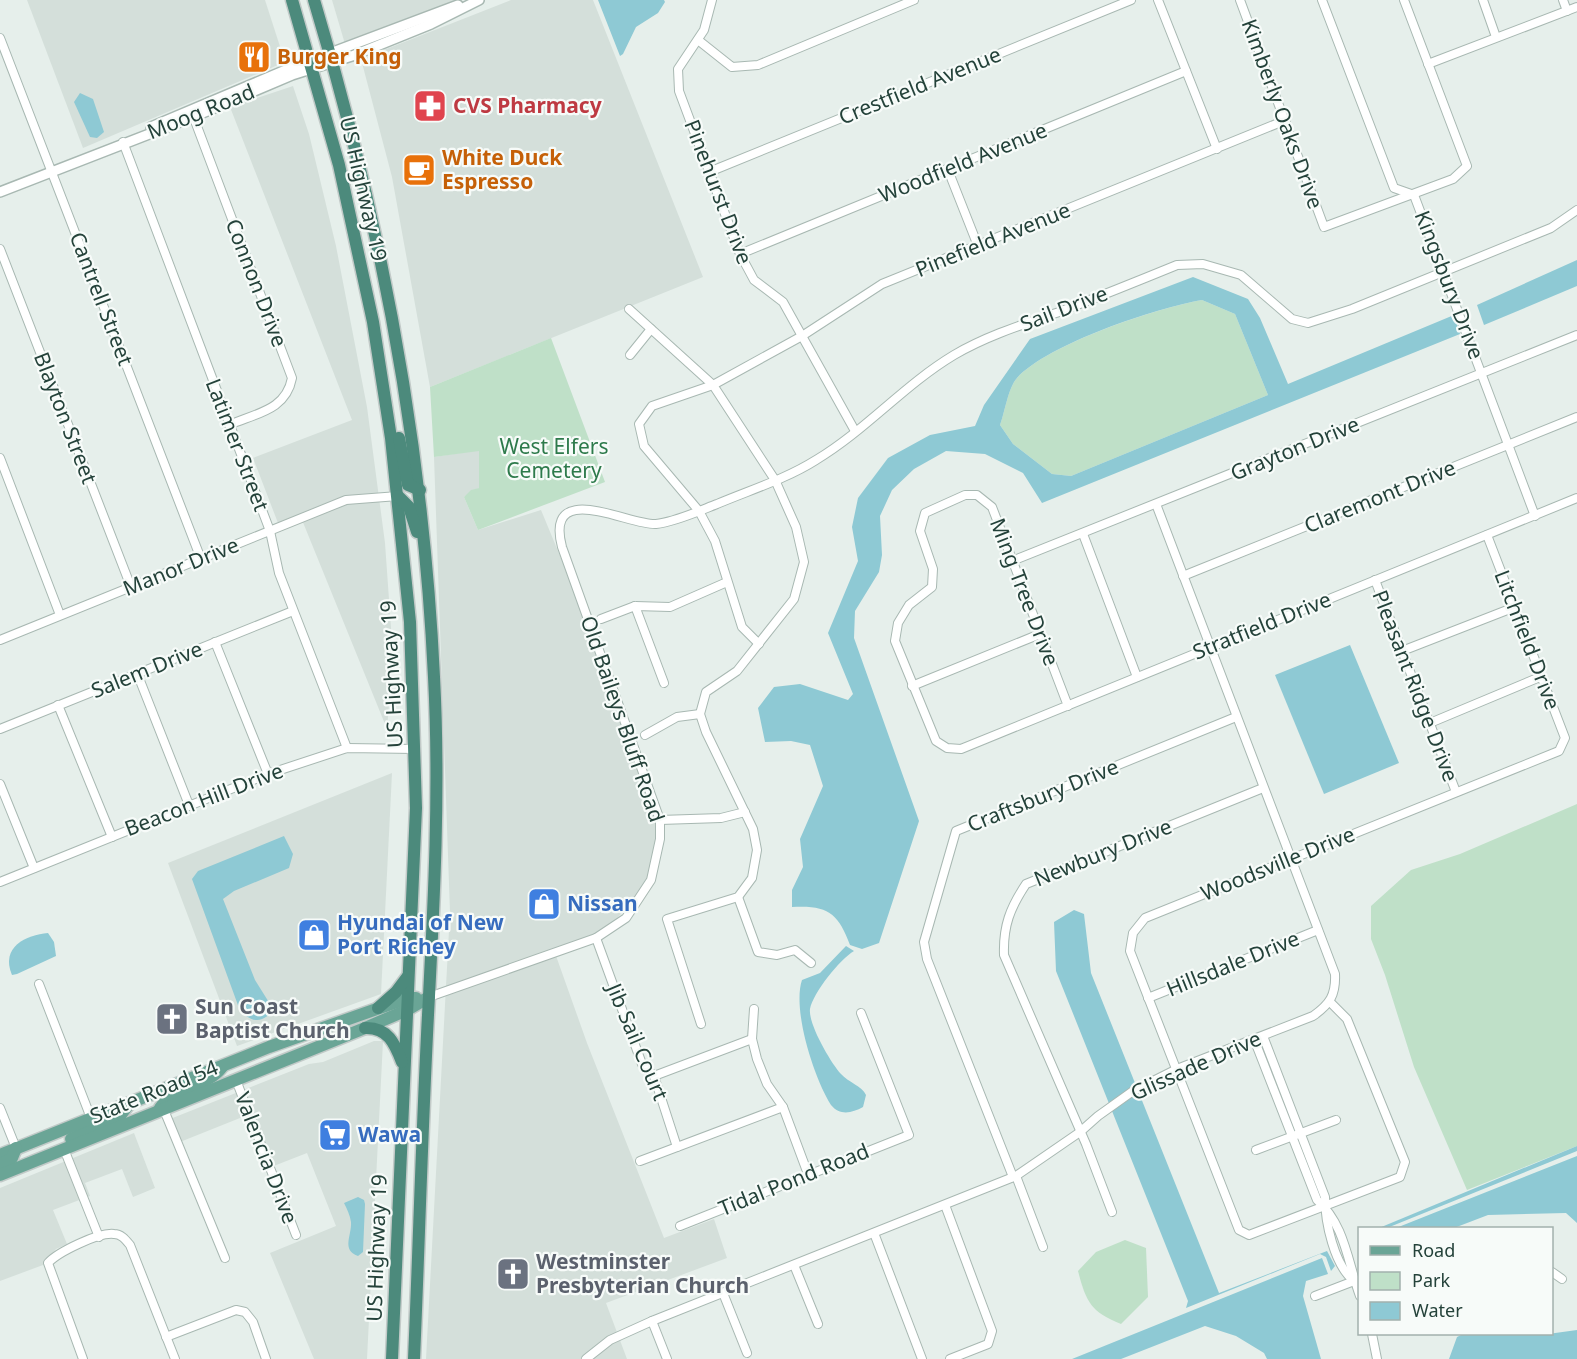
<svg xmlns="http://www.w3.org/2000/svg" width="1577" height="1359" font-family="'Noto Sans',sans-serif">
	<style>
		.built { fill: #d4dfda }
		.green { fill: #bfe0c8 }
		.water { fill: #8ec9d4; fill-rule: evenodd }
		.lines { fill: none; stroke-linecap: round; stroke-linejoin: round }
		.minor-casing { stroke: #a8b8b2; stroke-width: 10 }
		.tertiary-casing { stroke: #a8b8b2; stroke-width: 12 }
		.primary-casing { stroke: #c2cac8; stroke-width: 15 }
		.trunk-casing { stroke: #c2cac8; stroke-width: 15 }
		.minor { stroke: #fff; stroke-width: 8 }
		.tertiary { stroke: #fff; stroke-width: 9 }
		.primary { stroke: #6aa596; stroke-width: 12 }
		.trunk { stroke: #4c8a7c; stroke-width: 12 }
		.labels { text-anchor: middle; stroke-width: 4.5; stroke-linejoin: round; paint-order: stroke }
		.food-label { font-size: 21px; font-weight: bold; fill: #c56008; stroke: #f7fbf9; text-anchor: start }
		.street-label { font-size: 21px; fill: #24423a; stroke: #f7fbf9 }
		.health-label { font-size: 21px; font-weight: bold; fill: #be3a42; stroke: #f7fbf9; text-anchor: start }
		.park-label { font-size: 21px; fill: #2d7a4b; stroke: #f7fbf9 }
		.shop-label { font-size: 21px; font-weight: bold; fill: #366cbe; stroke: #f7fbf9; text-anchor: start }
		.worship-label { font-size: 21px; font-weight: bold; fill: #5b616d; stroke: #f7fbf9; text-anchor: start }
	</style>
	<rect width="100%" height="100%" fill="#e6efeb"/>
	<!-- built -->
	<g class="built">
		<path d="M27 0H265L285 62 83 148Z"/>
		<path d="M332 0H458L345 44Z"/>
		<path d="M511 0H593L703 277 430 387 392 177 361 59Z"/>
		<path d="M293 86 309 134 336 246 367 407 385 543 393 656 387 729 300 515 278 523 253 458 352 420 230 107Z"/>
		<path d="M479 450V488L464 497 478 530 541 510 618 696 661 837 646 883 606 932 555 953 587 1043 664 1238 714 1219 727 1258 606 1303 627 1359H426L450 912 434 457Z"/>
		<path d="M392 773 381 994 237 1046 168 863Z"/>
		<path d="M374 1041H383L367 1359H314L270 1253 336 1226 307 1153 266 1169 245 1116 175 1144 165 1121 309 1064 323 1062Z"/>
		<path d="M134 1133 155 1188 133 1197 122 1169 85 1183 90 1196 53 1210 67 1244 56 1249 43 1265 0 1281V1188Z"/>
	</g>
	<!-- green -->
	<g class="green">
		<path d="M1202 300 1235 314 1268 395 1071 476 1052 474 1013 444 1000 425C1005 412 1008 388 1017 378 1048 344 1157 308 1202 300Z"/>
		<path d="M551 338 605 482 478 530 464 497 471 490 479 488V451L434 457 430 387Z"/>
		<path d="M1577 804V1146L1467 1190 1414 1067 1385 975 1371 939V906L1411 870 1460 854Z"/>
		<path d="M1125 1240 1146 1248 1148 1297 1121 1324C1091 1312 1086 1302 1078 1271L1096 1252Z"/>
	</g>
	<!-- water -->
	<g class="water">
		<path d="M598 0H664L665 2 658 13 636 27 623 54 620 56Z"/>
		<path d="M80 93 93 99 104 132 97 138 90 137 74 102Z"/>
		<path d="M1577 260V286L1484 325 1477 305Z"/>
		<path d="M1193 277 1248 299 1260 318 1288 384 1454 315 1460 334 1042 503 1023 473 985 454 946 451 914 469 892 490 880 516 882 555 879 572 855 611 854 638 919 821 879 943 862 949 850 945C838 913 828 905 792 907V890L803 867 800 839 823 786 810 745 791 741 765 742 758 708 774 687 800 684 848 700 853 694 828 633 858 561 852 527 858 498 888 458 930 435 975 426 984 405 1030 339ZM1202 300 1235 314 1268 395 1071 476 1052 474 1013 444 1000 425C1005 412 1008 388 1017 378 1048 344 1156 308 1202 300Z"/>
		<path d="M1350 645 1399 763 1324 794 1275 675Z"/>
		<path d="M284 836 293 854 289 868 234 891 223 899 255 980 270 1004 271 1012C260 1026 247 1020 239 1008L192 879 198 871Z"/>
		<path d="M1074 910 1084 914 1091 973 1219 1293 1327 1251 1335 1266 1331 1271 1326 1257 1320 1254 1186 1308 1188 1301 1056 971 1054 922Z"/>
		<path d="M48 933 54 942 56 956 17 974 12 975C0 947 26 935 48 933Z"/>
		<path d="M846 946 854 951C840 959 813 993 810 1009 808 1024 831 1063 841 1074 848 1082 862 1086 866 1095L863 1107C852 1113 840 1116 831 1105 814 1078 792 1010 802 980L820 973Z"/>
		<path d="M1577 1146V1151L1387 1228H1379Z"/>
		<path d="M1577 1156V1223L1566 1213 1488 1215 1454 1228H1396Z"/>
		<path d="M358 1197 364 1200 365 1204 363 1252 358 1256C341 1250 352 1235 351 1222 350 1215 347 1209 344 1203Z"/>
		<path d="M1322 1258 1328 1274 1306 1281 1303 1296 1321 1359H1267L1264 1353 1236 1336 1205 1326 1121 1359H1072Z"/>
		<path d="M1577 1330V1359H1449L1457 1337 1463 1334H1548Z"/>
	</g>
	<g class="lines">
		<!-- minor casing -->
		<g class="minor-casing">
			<g id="minor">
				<path d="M712 0 704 30 678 69 679 91 740 254 754 280 783 302 855 431"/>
				<path d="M1158 0 1217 149"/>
				<path d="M1240 0 1324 227 1453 179 1467 166 1404 0"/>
				<path d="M1322 0 1394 188 1414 195 1535 516"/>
				<path d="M1483 0 1496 37"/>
				<path d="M1563 0 1567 11"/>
				<path d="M0 38 201 559"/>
				<path d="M698 40 732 67 758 65 914 0"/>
				<path d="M1428 64 1577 7"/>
				<path d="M192 113 292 378C286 410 257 413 229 425"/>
				<path d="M123 142 270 531 279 573 347 748"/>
				<path d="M948 170 978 246"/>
				<path d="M709 172 1131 0"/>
				<path d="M0 249 131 587"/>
				<path d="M740 254 1186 71"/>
				<path d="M629 309 713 385 775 480 796 527 804 562 794 599 737 671 706 692 700 714 706 732 753 829 757 850 752 878 738 897 667 919 701 1024"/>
				<path d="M630 355 651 329"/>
				<path d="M0 458 60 615"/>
				<path d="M1083 534 1137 677"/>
				<path d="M1012 561 1577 335"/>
				<path d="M1183 576 1577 417"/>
				<path d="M1375 580 1456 792"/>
				<path d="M635 606 664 683"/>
				<path d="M601 619 635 606 670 607 727 582"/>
				<path d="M0 640 346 500 398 496"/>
				<path d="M215 642 268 774"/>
				<path d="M759 644 742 627 715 541 699 511 644 446 639 424 652 406 713 385 802 336 882 284 1286 120"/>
				<path d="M1402 651 1515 607"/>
				<path d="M137 673 189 805"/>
				<path d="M912 686 1040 634"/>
				<path d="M58 705 112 837"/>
				<path d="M1068 706 992 507 977 495H965L925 513 920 531 933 569 932 587 909 605 898 623 895 641 936 741 947 748 961 749 1577 498"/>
				<path d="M1430 723 1540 677"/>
				<path d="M0 729 293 611"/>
				<path d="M645 735 677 717 700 714"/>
				<path d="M0 784 34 868"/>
				<path d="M660 820 721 818 745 812"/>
				<path d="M0 882 268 774 347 748 415 749"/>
				<path d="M738 897 758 952 777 955 795 950 811 963"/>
				<path d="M596 938 642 1064 654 1076 677 1147"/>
				<path d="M39 984 91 1118"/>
				<path d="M429 997 596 938 626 918 651 880 660 839V820L562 547C544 478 630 526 656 524 675 522 699 511 717 504 750 490 786 479 816 460 866 430 904 385 954 355 986 336 1024 324 1059 312 1098 297 1138 281 1177 265L1203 264 1241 275 1292 319 1308 323 1352 309 1551 228 1577 210"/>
				<path d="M1148 998 1318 930"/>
				<path d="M1330 1002 1347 1019 1405 1162 1400 1177 1249 1235 1239 1230 1130 951 1133 933 1145 918 1559 751 1565 738 1487 535"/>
				<path d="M754 1009 752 1039 757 1059 767 1084 783 1107 808 1174"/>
				<path d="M1263 1036 1325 1197C1325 1222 1334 1265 1354 1281"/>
				<path d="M1254 1039 1317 1200C1345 1224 1348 1264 1360 1296"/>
				<path d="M654 1076 752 1039"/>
				<path d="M236 1080 296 1235"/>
				<path d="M0 1108 16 1148"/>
				<path d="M164 1110 225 1258"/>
				<path d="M64 1149 99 1237"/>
				<path d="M1256 1150 1336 1120"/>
				<path d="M640 1161 783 1107"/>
				<path d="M1016 1176 1043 1247"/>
				<path d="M1013 1177 927 959 924 942 956 831 1236 717"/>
				<path d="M945 1205 992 1331 988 1344 950 1359"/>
				<path d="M1112 1212 1086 1144 1004 955C1003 926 1010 908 1026 884L1263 788"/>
				<path d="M680 1226 909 1135 861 1013"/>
				<path d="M874 1233 922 1359"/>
				<path d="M794 1265 818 1324"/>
				<path d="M1552 1272 1562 1279"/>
				<path d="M723 1293 747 1353"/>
				<path d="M1315 1296 1354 1281"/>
				<path d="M652 1321 667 1359"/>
				<path d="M1372 1334 1377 1359"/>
				<path d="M166 1337 236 1310 245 1312 253 1322 266 1359"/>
				<path d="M83 1359 48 1263C58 1252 99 1232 114 1234 121 1234 125 1239 130 1245L175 1359"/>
				<path d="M586 1359 610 1340 652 1321 1016 1176 1080 1132 1098 1116 1133 1091 1177 1069 1313 1016C1330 1004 1336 995 1335 974L1156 504"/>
			</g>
		</g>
		<!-- tertiary casing -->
		<g class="tertiary-casing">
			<g id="tertiary">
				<path d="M151 127 293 67 458 5"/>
				<path d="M0 192 193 117 292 75 352 56 431 24 479 0"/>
			</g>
		</g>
		<!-- primary casing -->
		<g class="primary-casing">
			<g id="primary">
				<path d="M160 1108C174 1087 206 1088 222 1067"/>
				<path d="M71 1139 120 1116 129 1104"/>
				<path d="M0 1155 269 1047 408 998H416"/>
				<path d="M0 1165 12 1158 16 1148"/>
				<path d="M0 1175 365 1028 407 1010 429 997"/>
			</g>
		</g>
		<!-- trunk casing -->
		<g class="trunk-casing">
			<g id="trunk">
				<path d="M292 0 339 165 373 322 391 438 410 622 416 808 392 1359"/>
				<path d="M314 0C381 221 423 446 434 677 440 790 434 902 428 1015 422 1129 419 1244 414 1359"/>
				<path d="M399 438 408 485 420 490"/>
				<path d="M398 496 409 507 417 532"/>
				<path d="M378 1008 396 992 408 976"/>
				<path d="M365 1028C388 1027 395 1044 402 1062"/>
			</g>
		</g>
		<!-- minor -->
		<use href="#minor" class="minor"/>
		<!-- tertiary -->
		<use href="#tertiary" class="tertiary"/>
		<!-- primary -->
		<use href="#primary" class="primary"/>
		<!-- trunk -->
		<use href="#trunk" class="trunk"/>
	</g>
	<!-- icons -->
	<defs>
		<g id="restaurant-square" transform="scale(1.725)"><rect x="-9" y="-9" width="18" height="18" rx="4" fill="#e8710a" stroke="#f7fbf9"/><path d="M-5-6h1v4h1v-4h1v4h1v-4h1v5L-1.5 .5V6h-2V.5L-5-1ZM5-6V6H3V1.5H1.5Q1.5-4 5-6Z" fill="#fff"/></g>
		<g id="pharmacy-square" transform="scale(1.725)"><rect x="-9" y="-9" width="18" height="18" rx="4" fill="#e0444e" stroke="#f7fbf9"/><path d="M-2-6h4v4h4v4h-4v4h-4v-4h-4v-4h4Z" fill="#fff"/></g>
		<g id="cafe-square" transform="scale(1.725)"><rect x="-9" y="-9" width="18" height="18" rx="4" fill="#e8710a" stroke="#f7fbf9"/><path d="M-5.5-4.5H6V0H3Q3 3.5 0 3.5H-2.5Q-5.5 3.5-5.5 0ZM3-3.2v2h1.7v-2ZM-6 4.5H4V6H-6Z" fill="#fff"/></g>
		<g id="shop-square" transform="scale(1.725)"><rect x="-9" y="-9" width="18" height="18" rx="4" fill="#3f7fe0" stroke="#f7fbf9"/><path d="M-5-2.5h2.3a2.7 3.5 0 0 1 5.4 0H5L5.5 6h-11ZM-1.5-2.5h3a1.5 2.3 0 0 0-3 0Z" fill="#fff"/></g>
		<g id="church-square" transform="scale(1.725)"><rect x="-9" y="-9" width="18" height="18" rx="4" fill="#6b7280" stroke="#f7fbf9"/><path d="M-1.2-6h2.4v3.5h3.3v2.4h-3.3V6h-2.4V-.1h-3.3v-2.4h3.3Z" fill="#fff"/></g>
		<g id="supermarket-square" transform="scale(1.725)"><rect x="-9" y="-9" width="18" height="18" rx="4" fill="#3f7fe0" stroke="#f7fbf9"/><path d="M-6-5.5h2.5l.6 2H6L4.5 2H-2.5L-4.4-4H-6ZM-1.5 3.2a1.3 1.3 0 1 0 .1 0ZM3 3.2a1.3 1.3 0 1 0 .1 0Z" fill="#fff"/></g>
	</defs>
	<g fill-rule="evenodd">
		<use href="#restaurant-square" x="254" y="57"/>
		<use href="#pharmacy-square" x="430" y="106"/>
		<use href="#cafe-square" x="419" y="170"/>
		<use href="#shop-square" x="544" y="904"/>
		<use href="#shop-square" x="314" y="935"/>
		<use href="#church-square" x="172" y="1019"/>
		<use href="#supermarket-square" x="335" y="1135"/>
		<use href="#church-square" x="513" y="1274"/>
	</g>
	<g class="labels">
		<!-- food labels -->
		<g class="food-label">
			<text x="277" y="64">Burger King</text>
			<text x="442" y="165">White Duck<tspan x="442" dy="24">Espresso</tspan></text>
		</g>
		<!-- street labels -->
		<g class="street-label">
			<text transform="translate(920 86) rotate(-22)" y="7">Crestfield Avenue</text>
			<text transform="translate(201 112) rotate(-22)" y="7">Moog Road</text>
			<text transform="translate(1282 114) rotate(70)" y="7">Kimberly Oaks Drive</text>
			<text transform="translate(963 163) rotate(-22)" y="7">Woodfield Avenue</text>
			<text transform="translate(363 189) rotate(77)" y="7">US Highway 19</text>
			<text transform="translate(718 192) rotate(69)" y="7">Pinehurst Drive</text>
			<text transform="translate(993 240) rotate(-22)" y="7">Pinefield Avenue</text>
			<text transform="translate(256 283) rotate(69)" y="7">Connon Drive</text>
			<text transform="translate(1449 285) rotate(69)" y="7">Kingsbury Drive</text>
			<text transform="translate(101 299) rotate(69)" y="7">Cantrell Street</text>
			<text transform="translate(1064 309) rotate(-21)" y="7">Sail Drive</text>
			<text transform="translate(65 418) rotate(69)" y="7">Blayton Street</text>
			<text transform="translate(237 445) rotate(69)" y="7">Latimer Street</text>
			<text transform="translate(1295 449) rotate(-22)" y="7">Grayton Drive</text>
			<text transform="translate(1380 497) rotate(-22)" y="7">Claremont Drive</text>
			<text transform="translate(181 567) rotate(-22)" y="7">Manor Drive</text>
			<text transform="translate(1024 592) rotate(69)" y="7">Ming Tree Drive</text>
			<text transform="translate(1262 626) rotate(-22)" y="7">Stratfield Drive</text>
			<text transform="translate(1527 640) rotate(69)" y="7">Litchfield Drive</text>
			<text transform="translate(147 670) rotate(-22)" y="7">Salem Drive</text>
			<text transform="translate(392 674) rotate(-93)" y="7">US Highway 19</text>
			<text transform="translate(1415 686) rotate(69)" y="7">Pleasant Ridge Drive</text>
			<text transform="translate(622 719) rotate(71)" y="7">Old Baileys Bluff Road</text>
			<text transform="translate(1043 796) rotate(-22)" y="7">Craftsbury Drive</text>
			<text transform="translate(204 800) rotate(-21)" y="7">Beacon Hill Drive</text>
			<text transform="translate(1103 853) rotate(-22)" y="7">Newbury Drive</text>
			<text transform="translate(1278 864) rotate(-22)" y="7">Woodsville Drive</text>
			<text transform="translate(1233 964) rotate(-22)" y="7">Hillsdale Drive</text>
			<text transform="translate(637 1042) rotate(67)" y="7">Jib Sail Court</text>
			<text transform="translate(1196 1066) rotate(-24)" y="7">Glissade Drive</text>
			<text transform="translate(154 1092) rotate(-22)" y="7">State Road 54</text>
			<text transform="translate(266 1158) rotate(69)" y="7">Valencia Drive</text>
			<text transform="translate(794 1180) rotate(-22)" y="7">Tidal Pond Road</text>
			<text transform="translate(377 1248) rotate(-88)" y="7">US Highway 19</text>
		</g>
		<!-- health labels -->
		<g class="health-label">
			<text x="453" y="113">CVS Pharmacy</text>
		</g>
		<!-- park labels -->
		<g class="park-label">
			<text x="554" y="454">West Elfers<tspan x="554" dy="24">Cemetery</tspan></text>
		</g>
		<!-- shop labels -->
		<g class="shop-label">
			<text x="567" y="911">Nissan</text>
			<text x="337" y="930">Hyundai of New<tspan x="337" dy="24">Port Richey</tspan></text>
			<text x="358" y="1142">Wawa</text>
		</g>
		<!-- worship labels -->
		<g class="worship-label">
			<text x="195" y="1014">Sun Coast<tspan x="195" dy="24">Baptist Church</tspan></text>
			<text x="536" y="1269">Westminster<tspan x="536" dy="24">Presbyterian Church</tspan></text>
		</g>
	</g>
	<!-- legend -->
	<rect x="1358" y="1227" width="195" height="108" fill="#f7fbf9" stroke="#a3b1ad" stroke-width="1.5"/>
	<rect x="1370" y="1246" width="30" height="9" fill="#6aa596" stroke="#a3b1ad" stroke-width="1.5"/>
	<text x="1412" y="1257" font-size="18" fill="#24423a">Road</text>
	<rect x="1370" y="1272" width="30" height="18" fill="#bfe0c8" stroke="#a3b1ad" stroke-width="1.5"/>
	<text x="1412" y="1287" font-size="18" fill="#24423a">Park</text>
	<rect x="1370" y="1302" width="30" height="18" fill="#8ec9d4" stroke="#a3b1ad" stroke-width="1.5"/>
	<text x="1412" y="1317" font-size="18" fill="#24423a">Water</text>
</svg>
